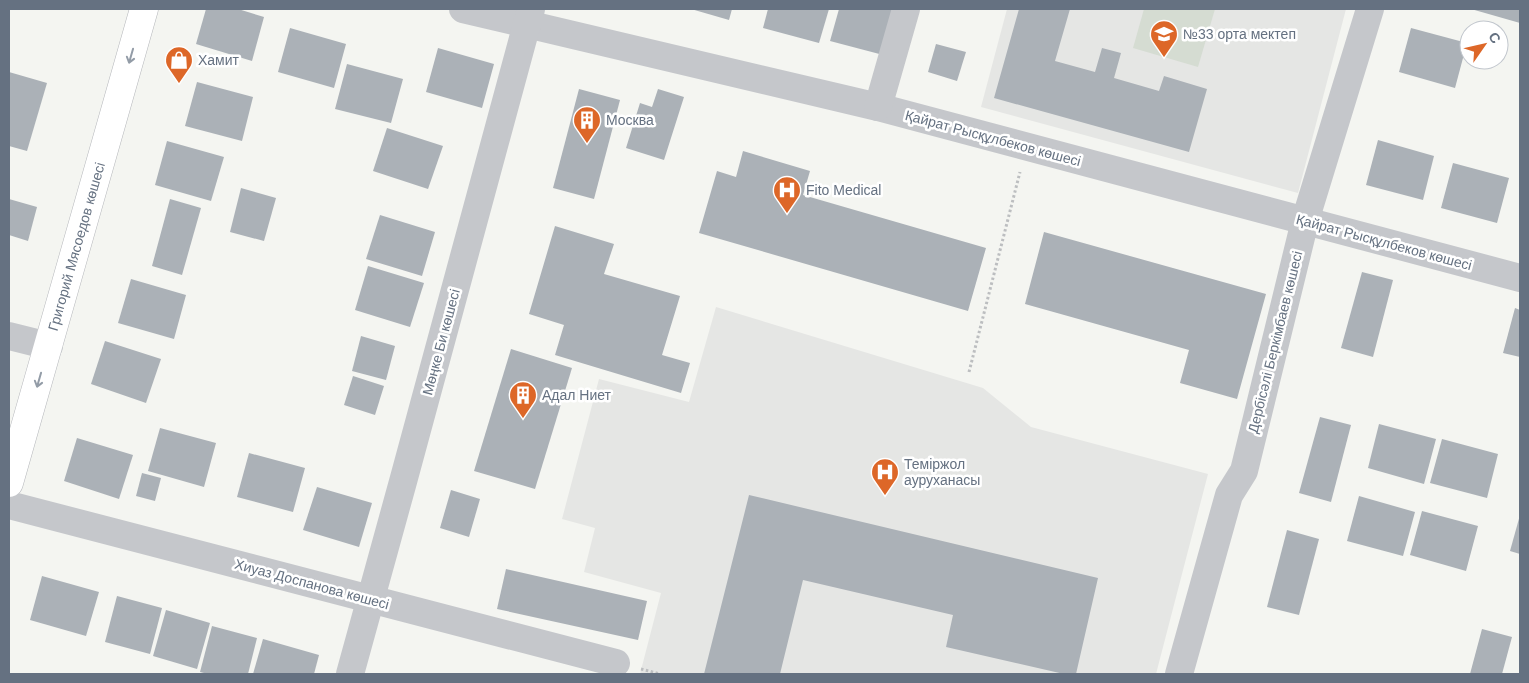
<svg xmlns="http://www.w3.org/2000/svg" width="1529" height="683" font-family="Helvetica,sans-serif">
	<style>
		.built { fill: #e5e6e4 }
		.green { fill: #d5dcd2 }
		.building { fill: #abb1b7 }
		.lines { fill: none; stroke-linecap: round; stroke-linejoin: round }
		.major-casing { stroke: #b6b8bc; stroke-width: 29 }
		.path { stroke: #bcbec0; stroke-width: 3; stroke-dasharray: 2.5 2.5; stroke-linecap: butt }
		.minor { stroke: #c5c7cb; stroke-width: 28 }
		.major { stroke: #fff; stroke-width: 28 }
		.oneway { stroke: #939ca7 }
		.labels { text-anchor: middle; stroke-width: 5; stroke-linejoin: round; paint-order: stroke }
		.poi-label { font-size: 14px; fill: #657181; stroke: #fff; text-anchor: start }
		.street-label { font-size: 14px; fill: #657181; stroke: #fff }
	</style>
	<rect width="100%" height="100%" fill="#f4f5f1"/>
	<!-- built -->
	<g class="built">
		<path d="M1007 9H1346L1298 193 981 107Z"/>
		<path d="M716 307 983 388 1031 427 1208 474 1156 674H640L661 593 584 572 595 528 562 519 599 379 689 402Z"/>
	</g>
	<!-- green -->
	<path class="green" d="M1144 9H1215L1198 67 1133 48Z"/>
	<!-- building -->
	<g class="building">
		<path d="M206 9H238L264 17 252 61 196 44Z"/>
		<path d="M691 9H732L729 20Z"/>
		<path d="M768 9H829L819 43 763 28Z"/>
		<path d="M839 9H899L887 56 830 41Z"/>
		<path d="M1019 9H1070L1055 61 1095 72 1102 48 1121 53 1114 78 1159 91 1164 76 1207 89 1189 152 994 98Z"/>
		<path d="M1471 9H1520V23Z"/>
		<path d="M290 28 346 44 334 88 278 72Z"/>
		<path d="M1411 28 1467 43 1455 88 1399 72Z"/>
		<path d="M936 44 966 52 957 81 928 72Z"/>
		<path d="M438 48 494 64 482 108 426 92Z"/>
		<path d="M347 64 403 79 391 123 335 109Z"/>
		<path d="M9 72 47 83 27 151 9 146Z"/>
		<path d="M197 82 253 97 242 141 185 126Z"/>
		<path d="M579 89 620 100 594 199 553 188Z"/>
		<path d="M658 89 684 97 664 160 626 148 640 103 652 107Z"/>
		<path d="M387 128 443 146 428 189 373 171Z"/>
		<path d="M1378 140 1434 156 1423 200 1366 185Z"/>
		<path d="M167 141 224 157 211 201 155 185Z"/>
		<path d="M743 151 810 171 803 195 986 248 968 311 699 233 717 171 736 177Z"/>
		<path d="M1453 163 1509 178 1497 223 1441 208Z"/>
		<path d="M241 188 276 198 264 241 230 232Z"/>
		<path d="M9 199 37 207 28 241 9 235Z"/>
		<path d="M170 199 201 208 182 275 152 266Z"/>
		<path d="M380 215 435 232 422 276 366 259Z"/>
		<path d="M555 226 614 244 604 274 680 296 662 355 690 363 681 393 555 355 564 325 529 314Z"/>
		<path d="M1044 232 1266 294 1237 399 1180 383 1189 350 1025 304Z"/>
		<path d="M368 266 424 283 410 327 355 310Z"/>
		<path d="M1362 272 1393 280 1373 357 1341 348Z"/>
		<path d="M131 279 186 295 174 339 118 323Z"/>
		<path d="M1515 308 1520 310V357L1503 353Z"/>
		<path d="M361 336 395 346 386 380 352 371Z"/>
		<path d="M105 341 161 359 146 403 91 384Z"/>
		<path d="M511 349 572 368 535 489 474 471Z"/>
		<path d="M353 376 384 386 375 415 344 405Z"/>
		<path d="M1320 417 1351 425 1331 502 1299 493Z"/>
		<path d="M1379 424 1436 439 1424 484 1368 468Z"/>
		<path d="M160 428 216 443 204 487 148 471Z"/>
		<path d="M77 438 133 455 119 499 64 481Z"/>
		<path d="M1442 439 1498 454 1487 498 1430 483Z"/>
		<path d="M249 453 305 468 293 512 237 497Z"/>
		<path d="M142 473 161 478 155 501 136 496Z"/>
		<path d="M317 487 372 503 359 547 303 530Z"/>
		<path d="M451 490 480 499 469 537 440 528Z"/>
		<path d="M749 495 1098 578 1076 674H1064L946 647 953 615 803 580 780 674H704Z"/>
		<path d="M1359 496 1415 512 1403 556 1347 541Z"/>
		<path d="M1422 511 1478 526 1466 571 1410 555Z"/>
		<path d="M1520 515V554L1510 551Z"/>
		<path d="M1287 530 1319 539 1299 615 1267 607Z"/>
		<path d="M506 569 647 601 638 640 497 609Z"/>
		<path d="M42 576 99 592 86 636 30 620Z"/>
		<path d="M117 596 162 608 150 654 105 642Z"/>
		<path d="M166 610 210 623 197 669 153 656Z"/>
		<path d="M212 626 257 638 248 674H208L200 672Z"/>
		<path d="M1482 629 1512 637 1502 674H1470Z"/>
		<path d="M263 639 319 655 314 674H253Z"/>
	</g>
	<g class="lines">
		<!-- major casing -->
		<g class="major-casing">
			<g id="major">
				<path id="s1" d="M9 483 144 9"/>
			</g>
		</g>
		<!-- path -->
		<g class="path">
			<path d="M969 372 1020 172"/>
			<path d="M641 669 660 674"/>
		</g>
		<!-- minor -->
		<g class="minor">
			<path d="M463 9 878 107 1520 278"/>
			<path d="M878 107 906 9"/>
			<path d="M9 336 49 346"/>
			<path d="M9 505 616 663"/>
			<path d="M350 674 404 478 531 9"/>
			<path d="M1179 674 1229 495 1244 471 1305 221 1370 9"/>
		</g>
		<!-- major -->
		<use href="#major" class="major"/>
	</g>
	<!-- one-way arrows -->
	<defs><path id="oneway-shaft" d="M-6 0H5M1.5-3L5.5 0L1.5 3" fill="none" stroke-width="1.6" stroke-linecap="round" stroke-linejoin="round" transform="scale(1.25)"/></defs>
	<g class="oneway">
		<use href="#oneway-shaft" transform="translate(131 56) rotate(106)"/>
		<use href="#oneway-shaft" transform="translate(39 380) rotate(106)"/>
	</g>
	<!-- icons -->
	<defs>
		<g id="school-pin" transform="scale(1.4375)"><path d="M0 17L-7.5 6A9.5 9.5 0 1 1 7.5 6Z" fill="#dd6728" stroke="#fff"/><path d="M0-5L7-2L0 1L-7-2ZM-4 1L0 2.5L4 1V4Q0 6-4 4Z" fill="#fff"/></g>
		<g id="shop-pin" transform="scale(1.4375)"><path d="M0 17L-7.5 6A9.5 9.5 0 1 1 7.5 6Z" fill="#dd6728" stroke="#fff"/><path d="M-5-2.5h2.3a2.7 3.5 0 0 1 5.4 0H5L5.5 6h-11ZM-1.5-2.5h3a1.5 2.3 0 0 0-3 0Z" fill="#fff"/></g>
		<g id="building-pin" transform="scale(1.4375)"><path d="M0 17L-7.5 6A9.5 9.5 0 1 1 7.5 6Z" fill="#dd6728" stroke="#fff"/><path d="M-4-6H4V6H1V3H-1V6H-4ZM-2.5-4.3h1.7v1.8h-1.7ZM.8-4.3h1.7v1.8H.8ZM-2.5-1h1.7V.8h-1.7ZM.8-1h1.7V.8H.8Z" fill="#fff"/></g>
		<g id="hospital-pin" transform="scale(1.4375)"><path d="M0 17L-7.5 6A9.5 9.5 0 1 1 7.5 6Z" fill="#dd6728" stroke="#fff"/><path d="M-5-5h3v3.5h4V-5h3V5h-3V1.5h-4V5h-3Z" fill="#fff"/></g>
	</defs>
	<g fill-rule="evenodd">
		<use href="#school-pin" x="1164" y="34"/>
		<use href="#shop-pin" x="179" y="60"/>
		<use href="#building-pin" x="587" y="120"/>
		<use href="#hospital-pin" x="787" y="190"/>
		<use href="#building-pin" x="523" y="395"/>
		<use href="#hospital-pin" x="885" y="472"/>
	</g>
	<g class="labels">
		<!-- poi labels -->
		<g class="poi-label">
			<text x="1183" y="39">№33 орта мектеп</text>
			<text x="198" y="65">Хамит</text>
			<text x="606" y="125">Москва</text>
			<text x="806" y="195">Fito Medical</text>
			<text x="542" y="400">Адал Ниет</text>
			<text x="904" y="469">Теміржол<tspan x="904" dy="16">ауруханасы</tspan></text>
		</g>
		<!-- street labels -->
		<g class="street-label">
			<text transform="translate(993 138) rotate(15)" y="5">Қайрат Рысқұлбеков көшесі</text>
			<text transform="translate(1384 242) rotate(15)" y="5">Қайрат Рысқұлбеков көшесі</text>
			<text dy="5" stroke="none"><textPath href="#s1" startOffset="246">Григорий Мясоедов көшесі</textPath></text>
			<text transform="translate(441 342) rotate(-75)" y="5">Мөңке Би көшесі</text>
			<text transform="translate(1275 342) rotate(-76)" y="5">Дербісәлі Беркімбаев көшесі</text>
			<text transform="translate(312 584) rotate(15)" y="5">Хиуаз Доспанова көшесі</text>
		</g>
	</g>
	<!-- border -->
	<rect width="1529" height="683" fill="none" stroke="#657181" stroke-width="20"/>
	<!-- north arrow -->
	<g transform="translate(1484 45) rotate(56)"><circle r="24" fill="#ffffff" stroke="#c1c6cd"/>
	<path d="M0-4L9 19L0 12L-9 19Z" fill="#dd6728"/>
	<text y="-8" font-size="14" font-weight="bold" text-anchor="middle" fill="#657181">С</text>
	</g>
</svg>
